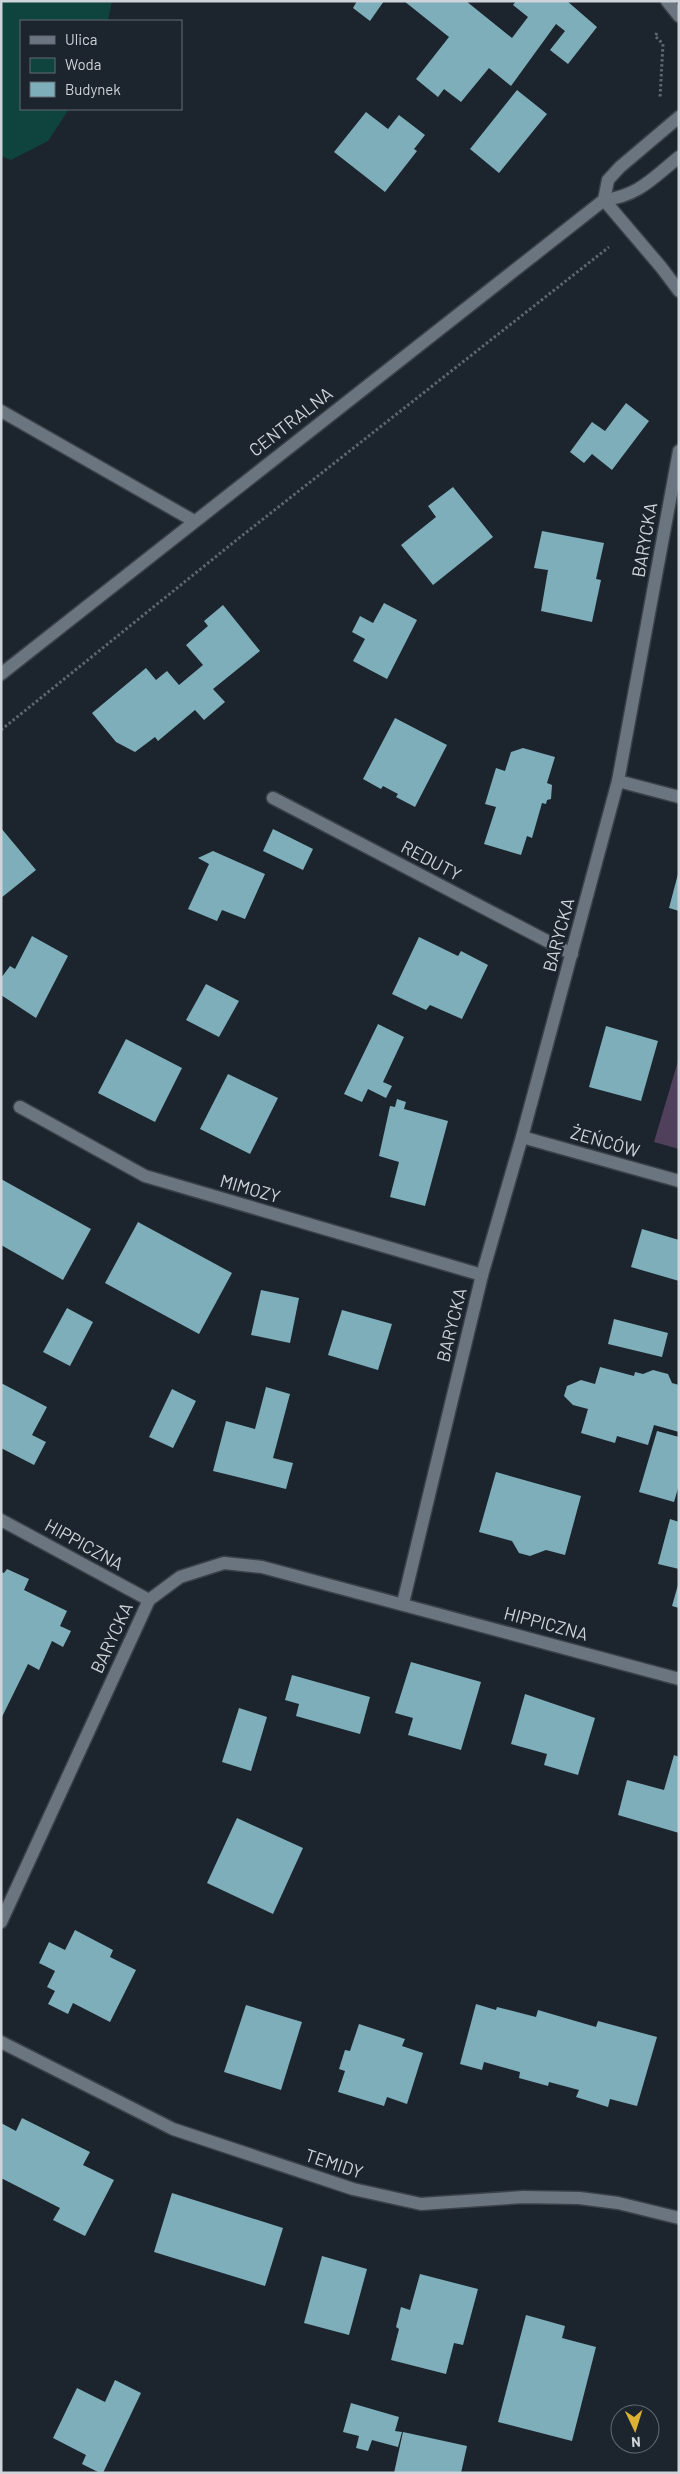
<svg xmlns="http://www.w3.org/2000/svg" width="680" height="2474" font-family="Barlow,sans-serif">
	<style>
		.green { fill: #50405c }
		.water { fill: #0f433d }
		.building { fill: #7eaeba }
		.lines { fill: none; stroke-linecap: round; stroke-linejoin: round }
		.service-casing { stroke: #3a4149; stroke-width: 15 }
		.minor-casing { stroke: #3a4149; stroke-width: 15 }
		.tertiary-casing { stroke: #3a4149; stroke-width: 15 }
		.path { stroke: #5f676e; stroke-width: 3; stroke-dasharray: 2.5 2.5; stroke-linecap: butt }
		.service { stroke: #6a7580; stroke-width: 12 }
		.minor { stroke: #6a7580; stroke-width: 12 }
		.tertiary { stroke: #6a7580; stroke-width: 12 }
		.labels { text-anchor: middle; stroke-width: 5; stroke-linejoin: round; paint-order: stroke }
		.street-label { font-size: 18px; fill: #ced4d9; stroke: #1c252e }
	</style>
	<rect width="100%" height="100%" fill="#1c252e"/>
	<!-- green -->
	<path class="green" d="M679 1058V1149L654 1142Z"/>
	<!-- water -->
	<path class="water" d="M1 1H112L108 21H21V109H69L48 141 11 160 1 156Z"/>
	<!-- building -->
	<g class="building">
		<path d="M357 1H384L370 21 353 8Z"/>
		<path d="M404 1H466L512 38 528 17 513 5 516 1H567L597 27 568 64 550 50 565 31 556 24 511 86 489 68 461 102 444 89 438 97 416 79 449 37Z"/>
		<path d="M517 90 547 114 499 173 470 149Z"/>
		<path d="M366 112 388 129 399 115 425 135 414 149 417 151 385 192 334 152Z"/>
		<path d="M626 403 649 421 612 470 592 454 584 463 570 452 592 422 605 431Z"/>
		<path d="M453 487 493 537 433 585 401 545 436 517 428 506Z"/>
		<path d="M542 531 604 543 596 579 601 580 592 622 541 611 548 570 534 568Z"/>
		<path d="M384 603 417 620 387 679 353 661 365 639 352 632 360 616 373 623Z"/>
		<path d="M223 605 260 651 213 689 225 702 204 720 195 710 158 741 155 737 135 752 116 742 92 713 146 668 156 680 167 671 179 685 203 665 186 645 208 626 204 621Z"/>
		<path d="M395 718 447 745 415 807 396 797 398 794 383 786 381 789 363 779Z"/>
		<path d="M523 748 555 757 547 783 552 785 551 799 547 800 546 804 542 803 532 838 527 836 521 855 484 844 496 807 485 804 496 768 505 771 511 752Z"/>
		<path d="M1 828 36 870 1 898Z"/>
		<path d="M273 829 313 849 303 870 263 851Z"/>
		<path d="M213 851 265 874 245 919 222 910 217 921 188 909 209 864 198 858Z"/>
		<path d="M678 874H679V911L669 908Z"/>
		<path d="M32 936 68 956 36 1018 1 995V978L10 966 15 969Z"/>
		<path d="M419 937 458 956 461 951 488 965 462 1019 430 1005 426 1010 392 994Z"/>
		<path d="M206 984 239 1001 219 1037 186 1020Z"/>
		<path d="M378 1024 404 1037 383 1082 392 1086 386 1098 368 1089 362 1102 344 1094Z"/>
		<path d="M606 1026 658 1041 641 1101 589 1087Z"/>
		<path d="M126 1039 182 1068 155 1122 98 1093Z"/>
		<path d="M228 1074 278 1098 250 1154 200 1129Z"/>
		<path d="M397 1099 406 1102 404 1109 448 1121 425 1206 390 1197 399 1162 379 1156 390 1106 395 1107Z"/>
		<path d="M1 1179 91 1229 63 1280 1 1245Z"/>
		<path d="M138 1222 232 1273 199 1334 105 1283Z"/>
		<path d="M642 1229 679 1240V1281L631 1267Z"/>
		<path d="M261 1290 299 1298 290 1343 251 1335Z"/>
		<path d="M67 1308 93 1322 70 1366 43 1352Z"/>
		<path d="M342 1310 392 1324 378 1370 328 1355Z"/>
		<path d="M614 1319 668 1333 662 1357 608 1344Z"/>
		<path d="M600 1367 634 1376 635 1372 643 1374 653 1370 668 1374 672 1383 679 1385V1432L654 1425 648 1445 617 1436 615 1443 581 1433 588 1409 573 1405 564 1396 567 1386 581 1380 595 1384Z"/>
		<path d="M1 1383 47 1407 32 1435 46 1442 34 1465 1 1448Z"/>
		<path d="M266 1387 290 1394 273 1458 293 1463 286 1489 213 1471 226 1421 255 1429Z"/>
		<path d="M172 1389 196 1401 173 1448 149 1437Z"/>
		<path d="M657 1431 679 1437V1485L674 1502 639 1492Z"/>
		<path d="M496 1472 581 1496 565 1555 546 1550 530 1556 519 1553 512 1541 479 1532Z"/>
		<path d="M670 1519 679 1522V1569L658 1564Z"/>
		<path d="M7 1569 29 1579 24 1590 67 1611 60 1626 71 1631 63 1647 52 1641 39 1670 28 1664 1 1719V1572L4 1573Z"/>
		<path d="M678 1585H679V1608L672 1606Z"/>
		<path d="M411 1662 481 1682 461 1750 408 1735 413 1718 395 1713Z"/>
		<path d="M292 1675 370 1697 360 1734 296 1716 299 1704 285 1700Z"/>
		<path d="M525 1694 595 1718 578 1775 544 1765 547 1754 511 1744Z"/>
		<path d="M239 1708 267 1717 251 1771 222 1762Z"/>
		<path d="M674 1755 679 1757V1833L618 1815 627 1780 664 1790Z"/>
		<path d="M237 1818 303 1848 273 1914 207 1883Z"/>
		<path d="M75 1930 113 1950 110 1957 136 1970 110 2022 73 2003 68 2014 48 2004 55 1991 47 1987 55 1971 39 1963 49 1942 65 1950Z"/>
		<path d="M476 2004 496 2010 497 2007 536 2017 538 2010 596 2027 598 2021 657 2037 637 2106 610 2099 608 2107 576 2097 579 2090 549 2082 548 2086 519 2078 520 2072 484 2062 482 2070 460 2064Z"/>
		<path d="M246 2005 302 2022 281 2090 224 2072Z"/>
		<path d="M359 2024 405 2039 402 2046 423 2053 407 2104 387 2097 384 2106 338 2092 345 2071 339 2069 345 2050 350 2051Z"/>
		<path d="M22 2118 90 2152 83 2165 114 2180 85 2236 53 2220 60 2208 1 2178V2123L16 2131Z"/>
		<path d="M172 2193 283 2228 265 2286 154 2252Z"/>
		<path d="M322 2256 367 2269 349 2335 304 2323Z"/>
		<path d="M420 2274 478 2289 463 2345 454 2343 446 2374 391 2360 399 2329 396 2327 401 2307 410 2310Z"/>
		<path d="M526 2315 565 2326 562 2338 596 2347 572 2441 498 2422Z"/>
		<path d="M115 2380 141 2393 103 2473H100L82 2464 86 2455 53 2438 77 2388 105 2402Z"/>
		<path d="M351 2403 399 2417 395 2431 402 2432 398 2447 372 2440 368 2451 356 2448 359 2436 343 2432Z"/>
		<path d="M403 2432 467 2446 461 2473H394Z"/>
	</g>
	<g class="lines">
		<!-- service casing -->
		<g class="service-casing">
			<path id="service" d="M1 411 194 521"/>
		</g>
		<!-- minor casing -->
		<g class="minor-casing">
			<g id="minor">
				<path d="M667 1 679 16"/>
				<path d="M604 200 661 267 679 291"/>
				<path d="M618 781 679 797"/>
				<path d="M273 798 572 954"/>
				<path d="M20 1107 145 1176 482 1275"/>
				<path d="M522 1137 679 1181"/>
				<path d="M1 1520 149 1600"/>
				<path d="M403 1603 482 1275 522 1137 618 781 679 451"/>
				<path d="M1 1922 149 1600 180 1577 224 1563 262 1567 679 1679"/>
				<path d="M1 2042 173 2129 353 2189 421 2204 523 2197 579 2198 618 2203 679 2218"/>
			</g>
		</g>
		<!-- tertiary casing -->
		<g class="tertiary-casing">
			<g id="tertiary">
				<path d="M604 200 608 180 620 167 679 117"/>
				<path d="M1 674 604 200C638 196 653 178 679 157"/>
			</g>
		</g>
		<!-- path -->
		<g class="path">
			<path d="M657 33 655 36 663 44 660 98"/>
			<path d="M1 730 239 538 609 247"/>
		</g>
		<!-- service -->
		<use href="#service" class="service"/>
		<!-- minor -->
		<use href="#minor" class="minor"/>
		<!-- tertiary -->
		<use href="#tertiary" class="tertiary"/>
	</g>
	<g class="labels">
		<!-- street labels -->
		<g class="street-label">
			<text transform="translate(291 422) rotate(-38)" y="6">CENTRALNA</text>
			<text transform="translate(645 540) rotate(-80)" y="6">BARYCKA</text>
			<text transform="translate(431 861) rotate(28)" y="6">REDUTY</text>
			<text transform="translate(559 935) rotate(-75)" y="6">BARYCKA</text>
			<text transform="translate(605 1142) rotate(16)" y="6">ŻEŃCÓW</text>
			<text transform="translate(250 1189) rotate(16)" y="6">MIMOZY</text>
			<text transform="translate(452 1325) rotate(-76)" y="6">BARYCKA</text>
			<text transform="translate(84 1545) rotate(29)" y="6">HIPPICZNA</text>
			<text transform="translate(546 1624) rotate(15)" y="6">HIPPICZNA</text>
			<text transform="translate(112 1638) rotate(-65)" y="6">BARYCKA</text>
			<text transform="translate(334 2164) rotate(18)" y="6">TEMIDY</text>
		</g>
	</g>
	<!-- border -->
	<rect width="680" height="2474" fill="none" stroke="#ced4d9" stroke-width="5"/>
	<!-- legend -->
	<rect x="20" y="20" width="162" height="90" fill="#1c252e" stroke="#636b72"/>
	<rect x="30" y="36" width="25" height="8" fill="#6a7580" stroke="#636b72"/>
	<text x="65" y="45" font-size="15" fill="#ced4d9">Ulica</text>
	<rect x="30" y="58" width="25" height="15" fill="#0f433d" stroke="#636b72"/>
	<text x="65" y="70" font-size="15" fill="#ced4d9">Woda</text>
	<rect x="30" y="82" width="25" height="15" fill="#7eaeba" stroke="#636b72"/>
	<text x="65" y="95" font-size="15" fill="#ced4d9">Budynek</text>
	<!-- north arrow -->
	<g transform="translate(635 2429) rotate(176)"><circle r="24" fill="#1c252e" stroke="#636b72"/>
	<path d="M0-4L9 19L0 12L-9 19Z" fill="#ddb133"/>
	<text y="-8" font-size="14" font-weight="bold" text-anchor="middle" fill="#ced4d9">N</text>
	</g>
</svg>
